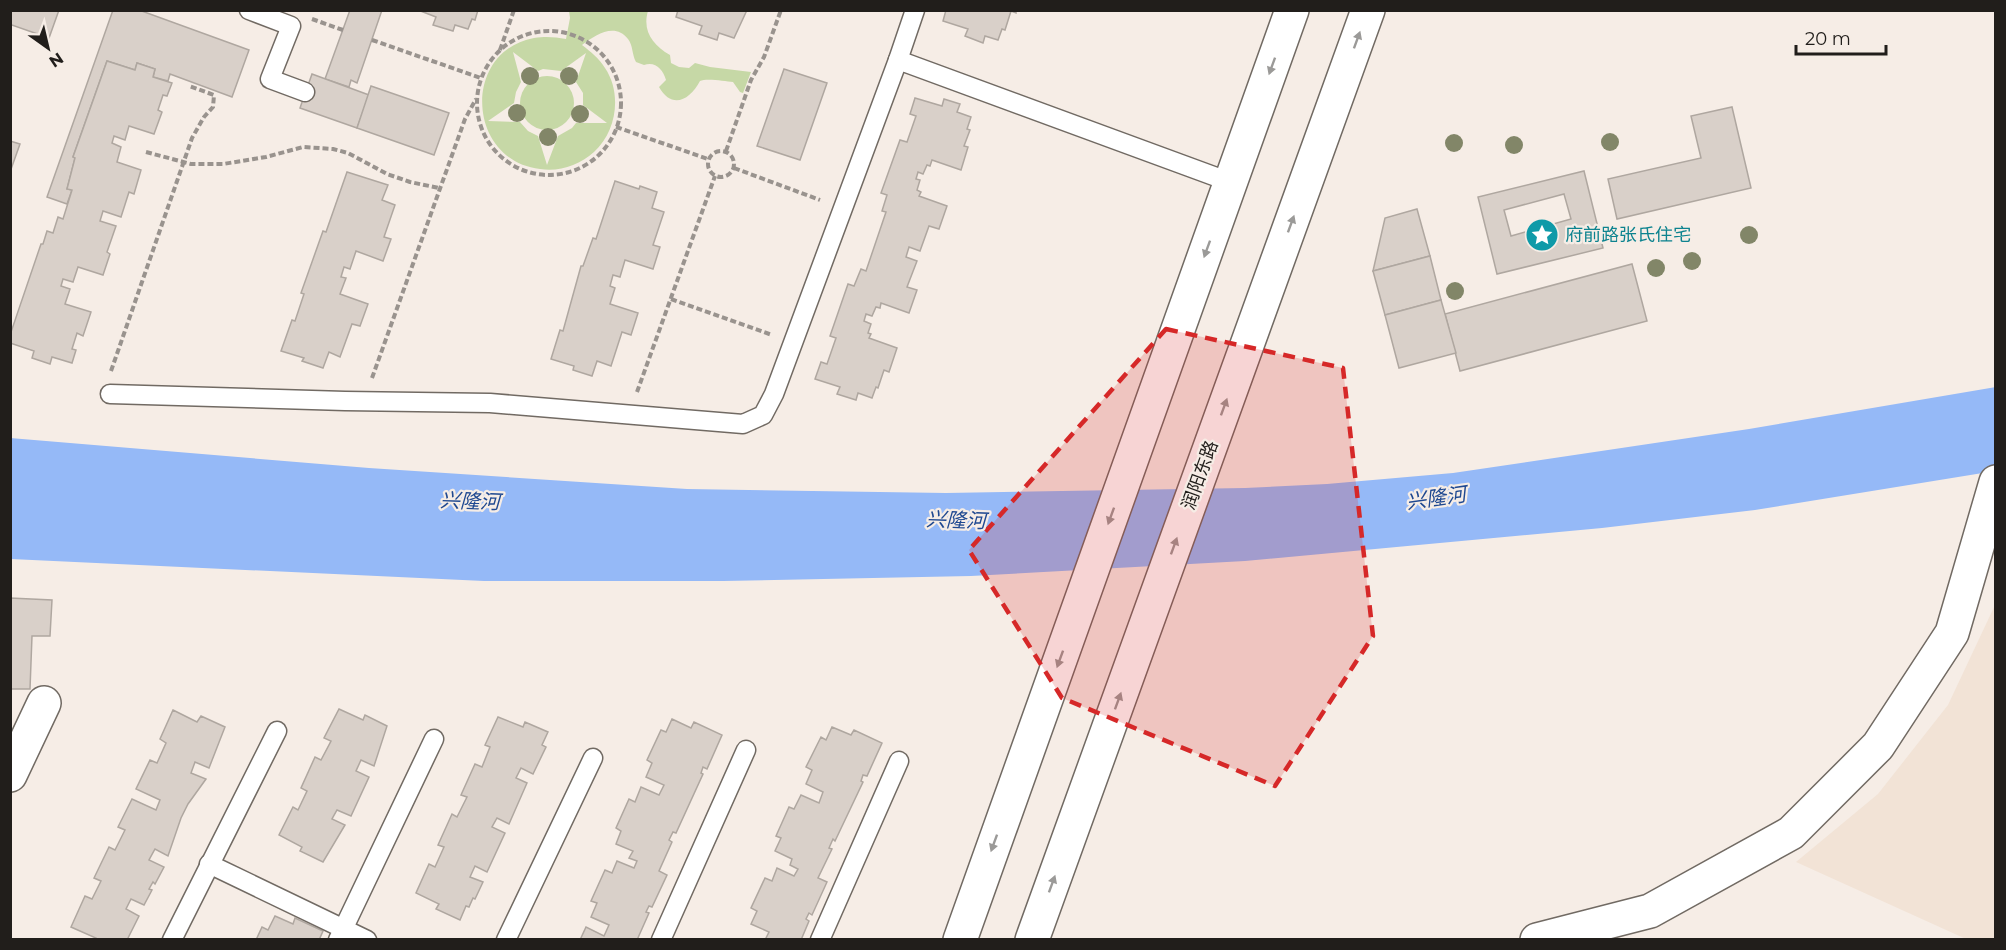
<svg xmlns="http://www.w3.org/2000/svg" width="2006" height="950" font-family="Montserrat,'Noto Sans SC',sans-serif">
	<style>
		.built { fill: #f2e3d6 }
		.green { fill: #c6d8a6; fill-rule: evenodd }
		.water { fill: #95b9f7 }
		.building { fill: #d9d0c9; stroke: #afa7a0; stroke-width: 1.5; fill-rule: evenodd }
		.lines { fill: none; stroke-linecap: round; stroke-linejoin: round }
		.service-casing { stroke: #716a63; stroke-width: 21 }
		.tertiary-casing { stroke: #716a63; stroke-width: 36 }
		.secondary-casing { stroke: #716a63; stroke-width: 36 }
		.path { stroke: #99938e; stroke-width: 4; stroke-dasharray: 6 3; stroke-linecap: butt }
		.service { stroke: #fff; stroke-width: 18 }
		.tertiary { stroke: #fff; stroke-width: 33 }
		.secondary { stroke: #fff; stroke-width: 33 }
		.tree { fill: #828668 }
		.oneway { fill: #9b9a98 }
		.marked { fill: #d62828; fill-opacity: 0.2; stroke: #d62828; stroke-width: 4.5; stroke-dasharray: 12 8; stroke-linejoin: round }
		.labels { text-anchor: middle; stroke-width: 4.5; stroke-linejoin: round; paint-order: stroke }
		.culture-label { font-size: 18px; fill: #0d838f; stroke: #f6ede6; text-anchor: start }
		.street-label { font-size: 18px; fill: #211e1b; stroke: #f6ede6 }
		.water-label { font-size: 20px; font-style: italic; fill: #204991; stroke: #f6ede6 }
	</style>
	<rect width="100%" height="100%" fill="#f6ede6"/>
	<!-- built -->
	<path class="built" d="M1995 605V939H1966L1796 862 1878 794 1948 705Z"/>
	<!-- green -->
	<g class="green">
		<path d="M569 11H648C642 31 653 45 670 55L671 63 679 67 689 68 695 63 710 67 751 72 743 93 740 92 733 82C725 81 706 78 700 81 690 100 672 110 659 87L666 80C663 69 655 61 644 65L636 62C632 55 633 45 628 39 615 22 595 35 582 45 591 52 599 58 605 68 622 93 617 131 594 152 579 165 560 172 540 169 466 160 462 51 534 38 546 36 555 37 566 39L570 18ZM513 52 538 71 543 69 561 71 586 53 576 82 583 93V105L607 123H576L572 128 558 136 547 165 538 136 528 131 520 122 488 121 514 103 516 92 521 82Z"/>
		<circle cx="547" cy="103" r="27"/>
	</g>
	<!-- water -->
	<path class="water" d="M1996 387 1995 471 1755 510 1602 528 1245 561 971 576 723 581H484L11 559 10 438 369 468 687 489 946 493 1245 488 1327 484 1453 473 1749 429Z"/>
	<!-- building -->
	<g class="building">
		<path d="M10 10H59L49 38 12 25 10 26Z"/>
		<path d="M113 10H139L249 50 232 97 170 74 168 81 153 77 155 69 137 63 135 70 107 61 73 157 75 158 67 189 72 190 67 204 47 197Z"/>
		<path d="M350 10H382L357 83 351 80 349 87 325 79Z"/>
		<path d="M418 10H478L475 20 472 19 468 29 455 25 453 31 433 25 436 17Z"/>
		<path d="M678 10H747L734 38 719 33 717 40 699 34 702 26 676 17Z"/>
		<path d="M946 10H1016V13L1011 11 1005 30 1002 29 998 40 985 36 983 43 965 36 968 29 943 21Z"/>
		<path d="M107 61 135 70 137 63 155 69 153 77 172 83 167 96 163 95 158 110 162 112 154 134 129 126 125 140 114 136 112 143 121 147 117 162 141 170 134 194 129 192 121 217 103 211 100 221 116 226 107 252 110 254 103 275 78 267 73 282 63 279 61 286 70 289 65 304 91 312 83 336 77 333 72 349 76 350 72 363 52 357 50 364 32 358 34 351 10 343V335L41 244H43L47 231 53 233 58 217 63 219 72 190 67 189 75 158 73 157Z"/>
		<path d="M784 69 827 83 800 160 757 146Z"/>
		<path d="M312 74 369 95 357 128 300 108Z"/>
		<path d="M371 86 449 113 434 155 357 128Z"/>
		<path d="M915 98 942 106 944 99 960 104 957 112 971 117 967 129 970 130 964 146 968 147 961 170 932 160 930 166 927 165 923 174 918 172 916 179 920 180 917 190 921 192 919 196 947 206 939 229 929 226 920 251 909 247 906 257 917 261 907 287 917 290 909 313 881 303 880 308 876 307 872 316 866 314 864 321 871 324 868 333 871 334 869 338 897 348 889 372 884 370 878 388 876 387 872 398 858 393 856 400 837 394 840 387 815 379 821 362 827 364 836 338 830 336 848 284 854 286 861 269 866 271 886 212 882 211 887 195 881 193 900 140 907 142 916 116 910 114Z"/>
		<path d="M1732 107 1751 188 1617 219 1608 179 1701 158 1691 116Z"/>
		<path d="M10 141 20 144 10 172Z"/>
		<path d="M1584 171 1603 248 1497 274 1478 197ZM1564 194 1571 219 1511 236 1504 210Z"/>
		<path d="M347 172 388 185 382 200 395 205 384 237 391 239 383 261 356 251 350 269 344 267 341 277 346 278 340 294 368 304 360 326 352 324 340 357 329 352 323 368 302 361 304 358 281 351 292 320 295 321 304 294 301 293 323 231 326 232Z"/>
		<path d="M615 181 639 189 640 186 657 192 652 208 664 212 653 245 660 247 653 269 625 260 620 277 613 275 610 286 615 288 610 304 638 313 631 335 622 332 611 366 597 361 592 376 573 370 574 366 551 359 560 330 563 331 581 266H583L593 238 596 239Z"/>
		<path d="M1417 209 1430 256 1373 271 1385 218Z"/>
		<path d="M1430 256 1441 300 1385 315 1373 271Z"/>
		<path d="M1632 264 1647 321 1460 371 1445 314Z"/>
		<path d="M1441 300 1456 353 1399 368 1385 315Z"/>
		<path d="M10 598 52 600 50 636H32L30 689H10Z"/>
		<path d="M339 709 363 720 365 715 387 726 374 766 361 760 356 771 369 777 351 816 337 810 332 819 345 825 323 862 300 851 302 847 279 835 293 807 298 810 307 791 301 788 315 757 321 760 331 741 324 738Z"/>
		<path d="M173 710 197 722 201 716 225 727 209 768 195 762 191 773 206 779 188 804 181 818 168 856 155 849 149 860 164 867 155 884 153 882 149 889 152 890 144 905 131 899 126 909 139 916 127 940H95L96 938 71 927 85 896 92 899 101 881 94 878 109 847 115 850 125 830 118 827 132 799 156 810 160 800 136 789 150 760 157 763 166 743 160 739Z"/>
		<path d="M498 717 523 727 525 722 548 732 542 745 546 747 533 774 521 768 516 778 527 783 509 824 497 818 492 827 505 833 487 872 475 866 470 877 483 882 475 899 473 898 469 907 466 906 460 920 436 909 439 904 416 893 429 864 435 867 444 847 438 845 452 814 457 817 467 797 461 795 475 764 482 767 490 747 485 745Z"/>
		<path d="M672 719 691 728 694 722 722 735 707 769 703 767 701 773 703 774 676 833 673 832 669 840 672 842 659 871 667 875 652 907 649 906 646 912 649 913 637 940H580L586 927 604 936 609 925 591 917 597 903 591 901 605 870 612 873 617 861 634 868 637 861 629 858 633 851 616 844 621 831 616 828 629 799 635 802 641 787 659 795 664 785 646 777 652 763 647 760 661 730 666 732Z"/>
		<path d="M832 727 851 735 854 730 882 743 867 776 863 775 861 781 863 782 835 841 833 839 829 848 832 849 818 878 827 882 812 915 809 913 806 919 809 921 801 940H765L769 932 751 924 757 911 751 908 765 878 772 881 777 868 794 876 798 869 790 865 792 859 775 851 781 838 776 836 789 807 794 809 801 795 819 803 823 792 806 784 812 770 806 767 821 737 826 740Z"/>
		<path d="M275 916 293 924 295 918 323 931 319 940H256L262 927 268 930Z"/>
	</g>
	<g class="lines">
		<!-- service casing -->
		<g class="service-casing">
			<g id="service">
				<path d="M249 10 291 26 270 79 305 92"/>
				<path d="M898 60 915 10"/>
				<path d="M110 394 345 401 490 403 743 424 763 415 774 394 898 60 1230 182"/>
				<path d="M209 864 367 940"/>
				<path d="M172 940 277 731"/>
				<path d="M338 940 434 739"/>
				<path d="M506 940 593 758"/>
				<path d="M661 940 746 750"/>
				<path d="M820 940 899 761"/>
			</g>
		</g>
		<!-- tertiary casing -->
		<g class="tertiary-casing">
			<g id="tertiary">
				<path d="M10 775 44 703"/>
				<path d="M1537 940 1650 911 1791 833 1878 746 1952 633 1996 482"/>
			</g>
		</g>
		<!-- secondary casing -->
		<g class="secondary-casing">
			<g id="secondary">
				<path d="M960 940 1292 10"/>
				<path d="M1032 940 1368 10"/>
			</g>
		</g>
		<!-- path -->
		<g class="path">
			<path d="M312 19 343 30"/>
			<circle cx="549" cy="103" r="72"/>
			<path d="M372 40 481 78"/>
			<path d="M500 50 514 10"/>
			<path d="M616 127 708 159"/>
			<circle cx="721" cy="164" r="13"/>
			<path d="M726 151 751 80 764 57 781 10"/>
			<path d="M146 152 191 164H223L266 157 303 147 333 149 348 153 387 174 410 182 439 188"/>
			<path d="M734 168 820 200"/>
			<path d="M671 299 772 335"/>
			<path d="M111 371 192 138 204 117 213 107 214 95 189 86"/>
			<path d="M372 378 465 119 476 99"/>
			<path d="M637 392 715 176"/>
		</g>
		<!-- service -->
		<use href="#service" class="service"/>
		<!-- tertiary -->
		<use href="#tertiary" class="tertiary"/>
		<!-- secondary -->
		<use href="#secondary" class="secondary"/>
	</g>
	<!-- trees -->
	<g class="tree">
		<circle cx="530" cy="76" r="9"/>
		<circle cx="569" cy="76" r="9"/>
		<circle cx="517" cy="113" r="9"/>
		<circle cx="580" cy="114" r="9"/>
		<circle cx="548" cy="137" r="9"/>
		<circle cx="1610" cy="142" r="9"/>
		<circle cx="1454" cy="143" r="9"/>
		<circle cx="1514" cy="145" r="9"/>
		<circle cx="1749" cy="235" r="9"/>
		<circle cx="1692" cy="261" r="9"/>
		<circle cx="1656" cy="268" r="9"/>
		<circle cx="1455" cy="291" r="9"/>
	</g>
	<!-- one-way arrows -->
	<defs><path id="oneway-solid" d="M-6-.8H1V-3.2L6.5 0L1 3.2V.8H-6Z" transform="scale(1.5)"/></defs>
	<g class="oneway">
		<use href="#oneway-solid" transform="translate(1357 40) rotate(-70)"/>
		<use href="#oneway-solid" transform="translate(1272 66) rotate(110)"/>
		<use href="#oneway-solid" transform="translate(1291 224) rotate(-70)"/>
		<use href="#oneway-solid" transform="translate(1207 249) rotate(110)"/>
		<use href="#oneway-solid" transform="translate(1224 407) rotate(-70)"/>
		<use href="#oneway-solid" transform="translate(1111 516) rotate(110)"/>
		<use href="#oneway-solid" transform="translate(1174 546) rotate(-70)"/>
		<use href="#oneway-solid" transform="translate(1060 659) rotate(110)"/>
		<use href="#oneway-solid" transform="translate(1118 701) rotate(-70)"/>
		<use href="#oneway-solid" transform="translate(994 843) rotate(110)"/>
		<use href="#oneway-solid" transform="translate(1052 884) rotate(-70)"/>
	</g>
	<!-- marked area -->
	<path class="marked" d="M1166 329 1343 368 1373 636 1275 786 1062 698 969 550Z"/>
	<!-- icons -->
	<defs>
		<g id="sight-disc" transform="scale(1.725)"><circle r="9.5" fill="#0f9aa8" stroke="#f6ede6"/><path d="M0-6L1.8-2.2L6-1.7L2.9 1.2L3.7 5.4L0 3.3L-3.7 5.4L-2.9 1.2L-6-1.7L-1.8-2.2Z" fill="#fff"/></g>
	</defs>
	<g fill-rule="evenodd">
		<use href="#sight-disc" x="1542" y="235"/>
	</g>
	<g class="labels">
		<!-- culture labels -->
		<g class="culture-label">
			<text x="1565" y="241">府前路张氏住宅</text>
		</g>
		<!-- street labels -->
		<g class="street-label">
			<text transform="translate(1200 475) rotate(-70)" y="6">润阳东路</text>
		</g>
		<!-- water labels -->
		<g class="water-label">
			<text transform="translate(1436 498) rotate(-8)" y="7">兴隆河</text>
			<text transform="translate(470 501) rotate(2)" y="7">兴隆河</text>
			<text transform="translate(956 520) rotate(2)" y="7">兴隆河</text>
		</g>
	</g>
	<!-- border -->
	<rect width="2006" height="950" fill="none" stroke="#211e1b" stroke-width="24"/>
	<!-- north arrow -->
	<g transform="translate(48 48) rotate(146)" stroke="#f6ede6" stroke-width="4.5" paint-order="stroke">
	<path d="M0-4.5L10 22L0 15L-10 22Z" fill="#211e1b"/>
	<text y="-9" font-size="16" font-weight="bold" text-anchor="middle" fill="#211e1b">N</text>
	</g>
	<!-- scale -->
	<path d="M1796 45v9h90v-9" fill="none" stroke="#211e1b" stroke-width="3"/>
	<text x="1805" y="45" font-size="18" fill="#211e1b" stroke="#f6ede6" stroke-width="4.5" paint-order="stroke">20 m</text>
</svg>
